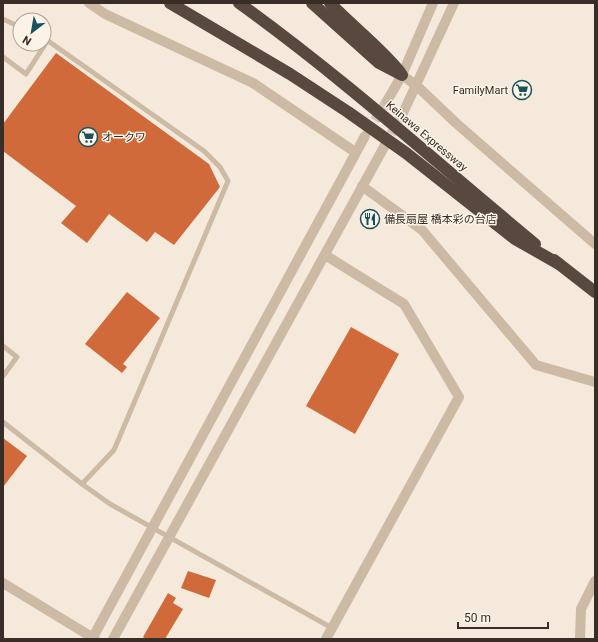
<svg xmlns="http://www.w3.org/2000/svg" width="598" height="642" font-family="Roboto,'Noto Sans JP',sans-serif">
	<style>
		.building { fill: #d16a3b }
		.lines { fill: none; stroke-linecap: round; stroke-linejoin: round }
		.tertiary-tunnel { stroke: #cec3b6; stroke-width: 10; stroke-dasharray: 10 5; stroke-linecap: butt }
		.path { stroke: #b9a48e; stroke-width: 2; stroke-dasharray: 2 2; stroke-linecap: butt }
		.service { stroke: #cdbaa4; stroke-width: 5 }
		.minor { stroke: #cdbaa4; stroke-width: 10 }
		.tertiary { stroke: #cdbaa4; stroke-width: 10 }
		.motorway { stroke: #59483d; stroke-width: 12 }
		.service-bridge { stroke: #cdbaa4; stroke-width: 5 }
		.labels { text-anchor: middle; stroke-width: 3; stroke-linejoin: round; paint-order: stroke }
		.poi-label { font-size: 11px; fill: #382d27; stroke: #fbf3e6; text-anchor: start }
		.street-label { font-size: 11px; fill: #382d27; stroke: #fbf3e6 }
	</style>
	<rect width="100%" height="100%" fill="#f4e9da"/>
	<!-- building -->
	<g class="building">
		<path d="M56 53 209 164 220 187 174 245 155 232 147 242 109 214 87 243 61 223 76 206 3 151V124Z"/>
		<path d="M127 292 160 318 123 364 127 367 122 373 85 344Z"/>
		<path d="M351 327 399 354 355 434 306 406Z"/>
		<path d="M3 438 27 456 3 487Z"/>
		<path d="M188 571 216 580 209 598 181 588Z"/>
		<path d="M168 593 176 598 173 603 183 609 165 639H146L143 637Z"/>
	</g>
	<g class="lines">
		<!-- tertiary-tunnel -->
		<g class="tertiary-tunnel">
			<path d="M367 133 387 101"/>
			<path d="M384 147 403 113"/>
		</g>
		<!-- path -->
		<path class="path" d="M3 636 4 639"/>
		<!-- service -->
		<g class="service">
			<path d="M3 19 20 27"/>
			<path d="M3 57 26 74 48 40"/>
			<path d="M3 346 17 357 3 376"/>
			<path d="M3 422 82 484 114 450 228 181 220 167 204 151 44 38"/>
		</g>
		<!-- minor -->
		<g class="minor">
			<path d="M89 3 105 14 253 83 355 152"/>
			<path d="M325 255 404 304 459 397 326 639"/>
			<path d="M580 639 581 609 595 581"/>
		</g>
		<!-- tertiary -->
		<g class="tertiary">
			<path d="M402 75 417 86 456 123 595 244"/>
			<path d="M387 101 402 75 433 3"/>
			<path d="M403 113 454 3"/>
			<path d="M362 186 422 230 536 365 595 382"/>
			<path d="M3 583 95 639"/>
			<path d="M92 639 365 136"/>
			<path d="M113 639 384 147"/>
		</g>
		<!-- motorway -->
		<g class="motorway">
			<path d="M170 3 290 74 348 112 406 153 515 239 559 264"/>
			<path d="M239 3C342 77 437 163 535 244"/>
			<path d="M312 3 379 63 402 75"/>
			<path d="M330 3C353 27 380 47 400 72"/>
			<path d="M554 260 595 292"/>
		</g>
		<!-- service-bridge -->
		<path class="service-bridge" d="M82 484 110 504 332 628"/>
	</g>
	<!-- icons -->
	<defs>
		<g id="supermarket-ring" transform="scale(1)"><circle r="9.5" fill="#fbf3e6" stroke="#18535d" stroke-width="1.5"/><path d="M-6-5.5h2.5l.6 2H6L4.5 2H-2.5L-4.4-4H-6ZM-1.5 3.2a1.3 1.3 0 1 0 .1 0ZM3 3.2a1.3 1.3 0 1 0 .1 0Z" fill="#18535d"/></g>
		<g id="restaurant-ring" transform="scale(1)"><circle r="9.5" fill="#fbf3e6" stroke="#18535d" stroke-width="1.5"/><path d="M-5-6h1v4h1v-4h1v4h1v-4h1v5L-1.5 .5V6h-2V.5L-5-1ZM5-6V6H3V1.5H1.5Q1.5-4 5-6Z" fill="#18535d"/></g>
	</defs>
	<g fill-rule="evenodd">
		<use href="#supermarket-ring" x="522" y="90"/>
		<use href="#supermarket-ring" x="88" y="137"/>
		<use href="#restaurant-ring" x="370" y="219"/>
	</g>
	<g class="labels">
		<!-- poi labels -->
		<g class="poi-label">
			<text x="508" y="94" text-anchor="end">FamilyMart</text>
			<text x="102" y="141">オークワ</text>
			<text x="384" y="223">備長扇屋 橋本彩の台店</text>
		</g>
		<!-- street labels -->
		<g class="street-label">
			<text transform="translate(427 136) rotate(40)" y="4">Keinawa Expressway</text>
		</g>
	</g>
	<!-- border -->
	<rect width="598" height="642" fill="none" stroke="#382d27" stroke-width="8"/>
	<!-- north arrow -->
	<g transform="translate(32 32) rotate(211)"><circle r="19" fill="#fbf3e6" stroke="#ada49a"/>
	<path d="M0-3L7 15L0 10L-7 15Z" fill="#18535d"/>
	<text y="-6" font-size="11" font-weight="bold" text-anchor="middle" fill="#382d27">N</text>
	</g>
	<!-- scale -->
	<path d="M458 622v6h90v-6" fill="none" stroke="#382d27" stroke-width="2"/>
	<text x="464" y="622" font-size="12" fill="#382d27" stroke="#fbf3e6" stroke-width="3" paint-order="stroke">50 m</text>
</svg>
